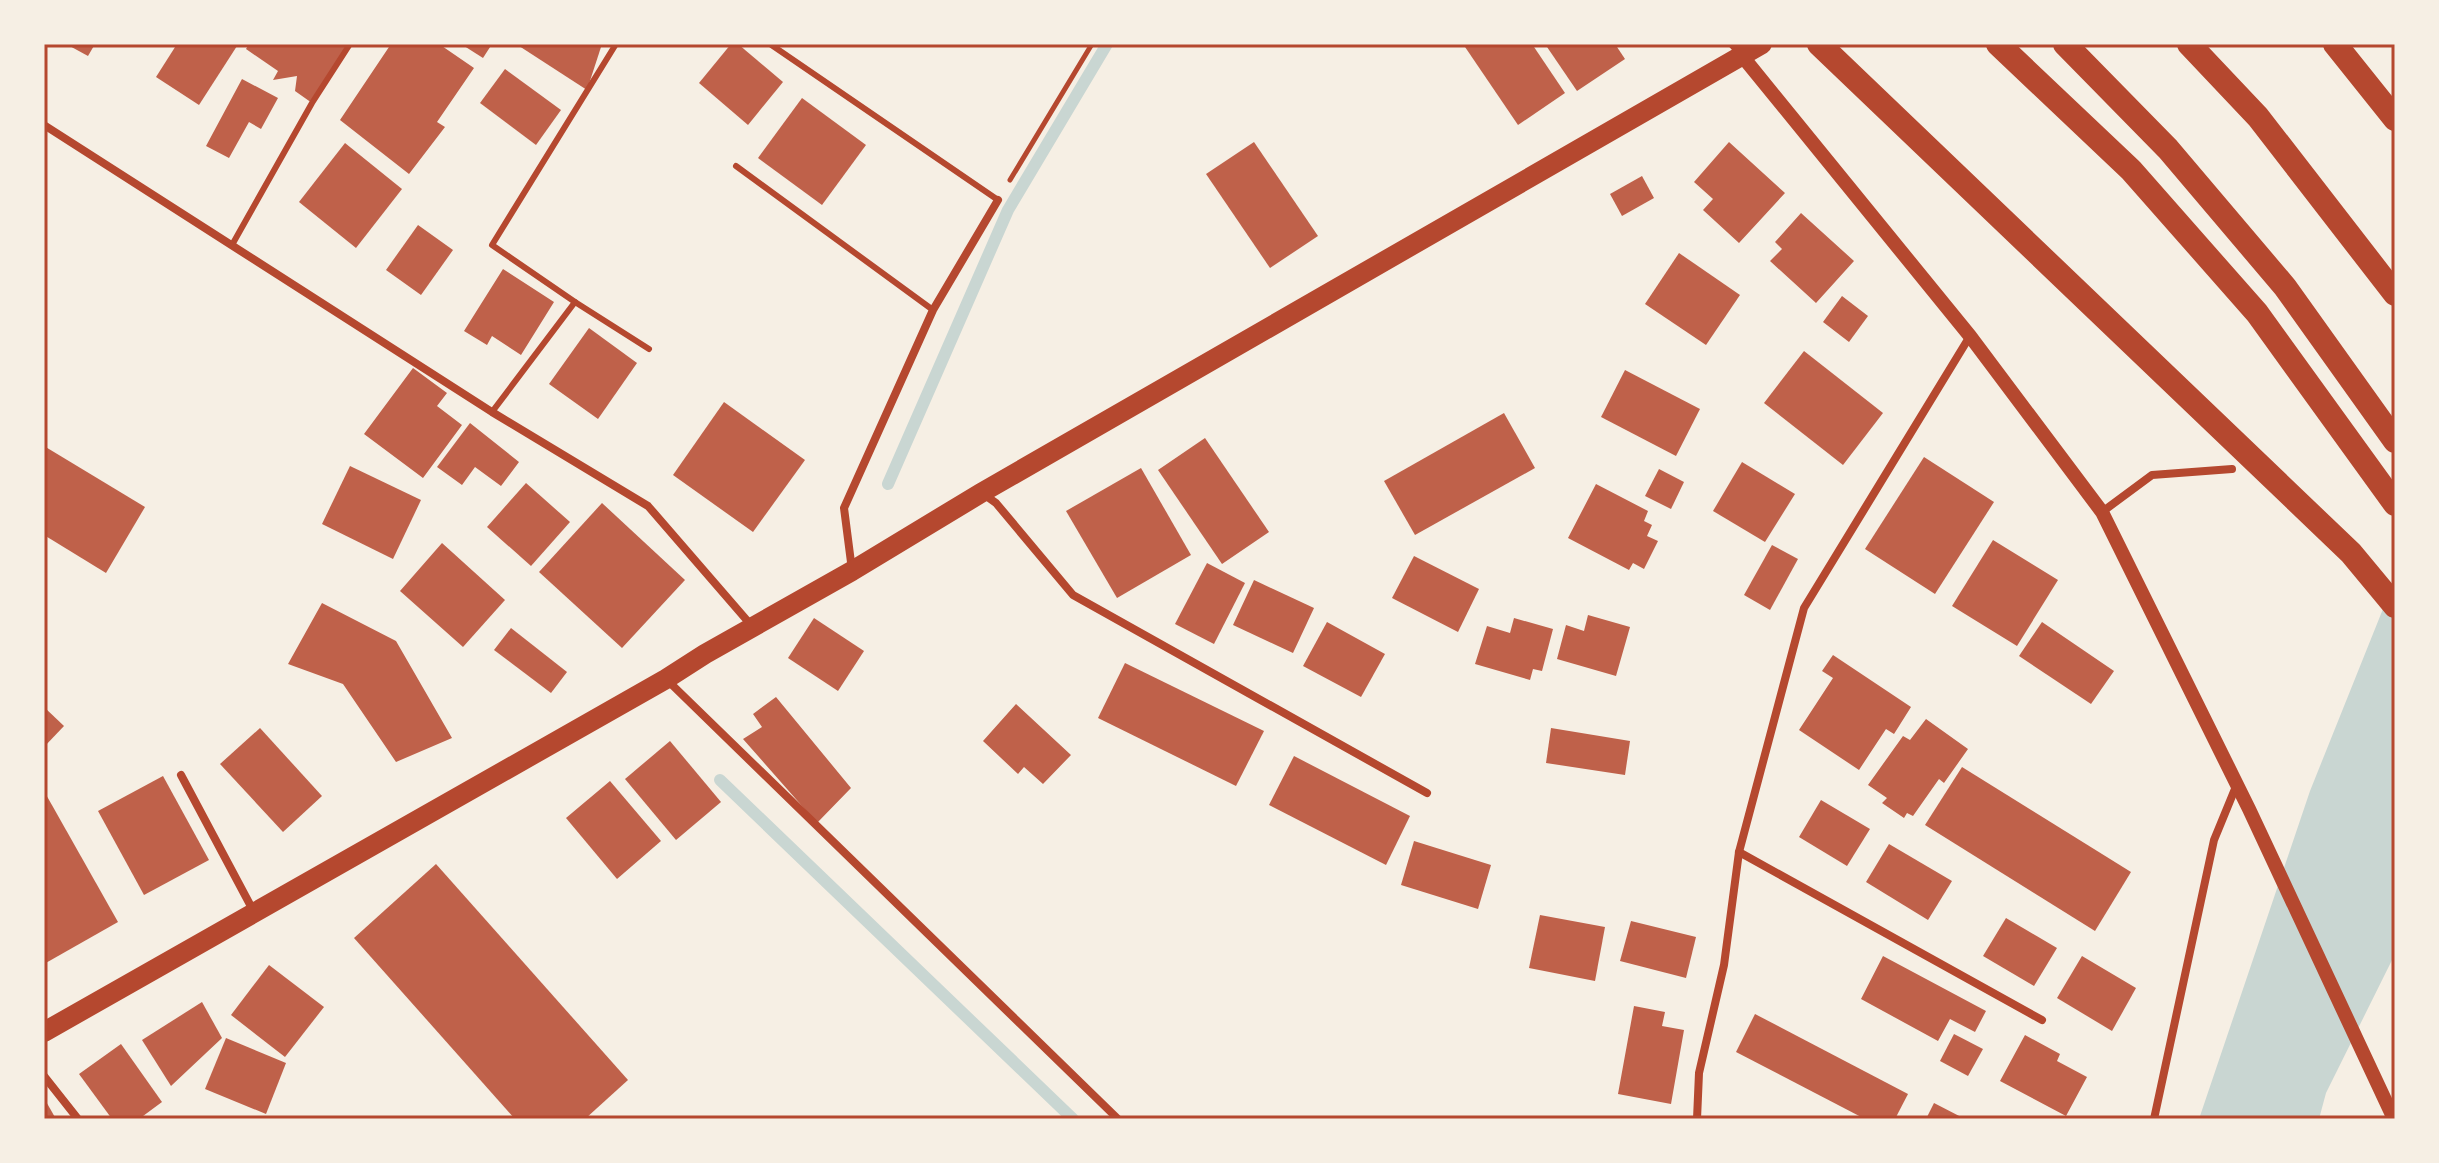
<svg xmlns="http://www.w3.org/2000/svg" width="2439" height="1163" font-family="'IBM Plex Sans',sans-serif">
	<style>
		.water { fill: #c9d6d2 }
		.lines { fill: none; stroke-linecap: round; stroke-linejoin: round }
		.stream { stroke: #c9d6d2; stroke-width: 12 }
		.building { fill: #bf614a }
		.path { stroke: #b5482f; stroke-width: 5 }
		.service { stroke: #b5482f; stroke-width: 6 }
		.minor { stroke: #b5482f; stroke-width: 8 }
		.tertiary { stroke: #b5482f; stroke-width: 14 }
		.primary { stroke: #b5482f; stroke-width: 20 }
		.motorway { stroke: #b5482f; stroke-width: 24 }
		.neatline { fill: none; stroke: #b5482f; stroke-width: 3 }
	</style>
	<rect width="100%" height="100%" fill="#f6efe4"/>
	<!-- water -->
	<path class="water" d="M2395 579V954L2326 1093 2319 1119H2199L2310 791Z"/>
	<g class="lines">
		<!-- stream -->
		<g class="stream">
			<path d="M888 484 1008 210 1107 44"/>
			<path d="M720 780 1073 1119"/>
		</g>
	</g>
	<!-- building -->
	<g class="building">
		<path d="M66 44H95L88 56Z"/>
		<path d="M177 44 237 46 199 105 156 77Z"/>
		<path d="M249 44H350L312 103 295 91 297 76 273 80 278 71 246 49Z"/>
		<path d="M391 44H439L474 68 437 122 445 127 409 174 340 120Z"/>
		<path d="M461 44H492L483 58Z"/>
		<path d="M516 44H602L587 90Z"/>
		<path d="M731 44H738L783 82 748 125 699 83Z"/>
		<path d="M1463 44H1532L1565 93 1518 125Z"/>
		<path d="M1545 44H1615L1625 59 1577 91Z"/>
		<path d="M505 69 561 110 536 145 480 103Z"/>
		<path d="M242 79 278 98 261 129 249 122 229 158 206 146Z"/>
		<path d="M802 98 866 145 822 205 758 158Z"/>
		<path d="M1254 142 1318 236 1270 268 1206 174Z"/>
		<path d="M1729 142 1785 193 1739 243 1703 210 1713 199 1694 182Z"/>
		<path d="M345 143 402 189 356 248 299 202Z"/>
		<path d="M1642 176 1654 198 1622 216 1610 194Z"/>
		<path d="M1801 213 1854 261 1816 303 1770 261 1782 249 1775 242Z"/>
		<path d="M418 225 453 250 421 295 386 270Z"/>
		<path d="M1679 253 1740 295 1706 345 1645 304Z"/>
		<path d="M503 269 554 302 521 355 492 336 487 345 464 331Z"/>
		<path d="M1842 296 1868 316 1849 342 1823 322Z"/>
		<path d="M589 328 637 363 598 419 549 384Z"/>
		<path d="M1804 351 1883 413 1843 465 1764 403Z"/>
		<path d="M413 368 447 393 437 406 462 425 423 478 364 434Z"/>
		<path d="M1625 370 1700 409 1676 456 1601 417Z"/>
		<path d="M724 402 805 460 753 532 673 475Z"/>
		<path d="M1504 413 1535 468 1415 535 1384 481Z"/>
		<path d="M470 423 519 462 501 486 475 467 462 485 437 467Z"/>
		<path d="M1205 438 1269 532 1222 564 1158 470Z"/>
		<path d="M44 446 145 507 106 573 44 535Z"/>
		<path d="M1924 457 1994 502 1935 594 1865 549Z"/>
		<path d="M1742 462 1795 494 1765 542 1713 511Z"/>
		<path d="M350 466 421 500 393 559 322 524Z"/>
		<path d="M1141 468 1191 555 1117 598 1066 511Z"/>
		<path d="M1659 469 1684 482 1671 509 1645 496Z"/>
		<path d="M526 483 570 522 531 566 487 527Z"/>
		<path d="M1596 484 1648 511 1644 521 1652 525 1647 536 1658 541 1644 569 1633 563 1629 570 1568 538Z"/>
		<path d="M602 503 685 580 622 648 539 572Z"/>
		<path d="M1993 540 2058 580 2017 646 1952 606Z"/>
		<path d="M442 543 505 600 463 647 400 591Z"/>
		<path d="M1772 545 1798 559 1770 610 1744 595Z"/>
		<path d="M1414 556 1479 589 1458 632 1392 598Z"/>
		<path d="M1207 563 1245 583 1214 644 1175 624Z"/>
		<path d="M1254 580 1314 608 1293 653 1233 625Z"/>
		<path d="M322 603 396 641 452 738 396 762 343 684 288 664Z"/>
		<path d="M1588 615 1630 627 1616 676 1557 659 1566 625 1584 631Z"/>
		<path d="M814 618 864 651 838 691 788 658Z"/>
		<path d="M1514 618 1553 629 1542 671 1533 669 1530 680 1475 664 1487 626 1510 633Z"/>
		<path d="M1327 622 1385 654 1361 697 1303 666Z"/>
		<path d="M2042 622 2114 671 2091 704 2019 656Z"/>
		<path d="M511 628 567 672 551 693 494 650Z"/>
		<path d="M1833 655 1911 707 1894 734 1886 729 1859 770 1799 730 1833 678 1822 671Z"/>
		<path d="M1125 663 1264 731 1236 786 1098 718Z"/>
		<path d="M776 697 851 788 817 823 743 739 762 727 753 714Z"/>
		<path d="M1016 704 1071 755 1043 784 1024 767 1018 774 983 741Z"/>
		<path d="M44 707 64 726 44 747Z"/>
		<path d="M1926 719 1968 749 1944 783 1939 779 1913 816 1907 813 1904 818 1882 803 1887 798 1868 785 1903 736 1910 740Z"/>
		<path d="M260 728 322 796 283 832 220 764Z"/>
		<path d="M1551 728 1630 741 1625 775 1546 763Z"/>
		<path d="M670 741 721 802 676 840 625 779Z"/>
		<path d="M1294 756 1410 816 1386 865 1269 805Z"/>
		<path d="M1962 767 2131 872 2095 931 1925 825Z"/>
		<path d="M163 776 209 860 144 895 98 811Z"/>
		<path d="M610 781 661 841 617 879 566 818Z"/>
		<path d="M44 791 118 922 44 964Z"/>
		<path d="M1821 800 1870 829 1847 866 1799 837Z"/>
		<path d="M1414 841 1491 865 1478 909 1401 885Z"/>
		<path d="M1889 844 1952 881 1928 920 1866 882Z"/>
		<path d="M436 864 628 1080 585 1119H515L354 938Z"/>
		<path d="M1540 915 1605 927 1595 981 1529 968Z"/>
		<path d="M2006 918 2057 948 2034 986 1983 956Z"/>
		<path d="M1631 921 1696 937 1686 978 1620 961Z"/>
		<path d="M1883 956 1986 1011 1975 1032 1950 1019 1938 1041 1861 999Z"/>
		<path d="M2082 956 2136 988 2112 1031 2057 998Z"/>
		<path d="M269 965 324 1007 285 1057 231 1015Z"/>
		<path d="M202 1002 222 1038 171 1086 142 1040Z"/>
		<path d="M1634 1006 1665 1012 1662 1026 1684 1030 1671 1104 1618 1094Z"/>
		<path d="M1755 1014 1908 1094 1895 1119H1865L1736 1052Z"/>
		<path d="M1954 1034 1983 1049 1968 1076 1940 1061Z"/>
		<path d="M2025 1035 2060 1054 2057 1061 2087 1077 2066 1116 2000 1081Z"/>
		<path d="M226 1038 286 1063 266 1114 205 1089Z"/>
		<path d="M121 1044 162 1102 139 1119H112L79 1074Z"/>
		<path d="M44 1098 56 1119H44Z"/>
		<path d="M1934 1103 1965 1119H1926Z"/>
	</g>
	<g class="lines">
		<!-- path -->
		<path class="path" d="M1010 180 1092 44"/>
		<!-- service -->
		<g class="service">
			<path d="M770 44 998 200"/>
			<path d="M736 166 933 310"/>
			<path d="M232 245 312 103 350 44"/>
			<path d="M575 302 649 349"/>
			<path d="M492 412 575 302 492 245 616 44"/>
		</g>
		<!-- minor -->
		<g class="minor">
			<path d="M1732 44 1743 56"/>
			<path d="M44 125 492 412 648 506 751 625"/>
			<path d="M982 493 996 503 1073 595 1427 793"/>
			<path d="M2102 512 2152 475 2232 469"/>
			<path d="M852 570 844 508 933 310 998 200"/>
			<path d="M666 679 1118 1119"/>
			<path d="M181 775 254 912"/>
			<path d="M1739 852 2042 1020"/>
			<path d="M44 1076 78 1119"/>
			<path d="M1697 1119 1699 1073 1724 965 1739 852 1804 608 1970 336"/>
			<path d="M2154 1119 2214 840 2237 784"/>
		</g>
		<!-- tertiary -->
		<path class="tertiary" d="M1743 57 1970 336 2102 512 2249 809 2394 1119"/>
		<!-- primary -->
		<path class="primary" d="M44 1032 666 679 705 654 852 571 981 493 1762 44"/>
		<!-- motorway -->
		<g class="motorway">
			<path d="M1819 44 2351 553 2395 606"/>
			<path d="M1998 44 2131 170 2257 313 2395 504"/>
			<path d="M2065 44 2168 149 2285 287 2395 441"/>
			<path d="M2189 44 2258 117 2395 294"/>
			<path d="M2335 44 2395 119"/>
		</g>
	</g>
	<!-- border -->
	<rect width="2439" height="1163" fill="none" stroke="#f6efe4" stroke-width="92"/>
	<rect x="46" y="46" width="2347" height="1071" class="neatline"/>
</svg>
